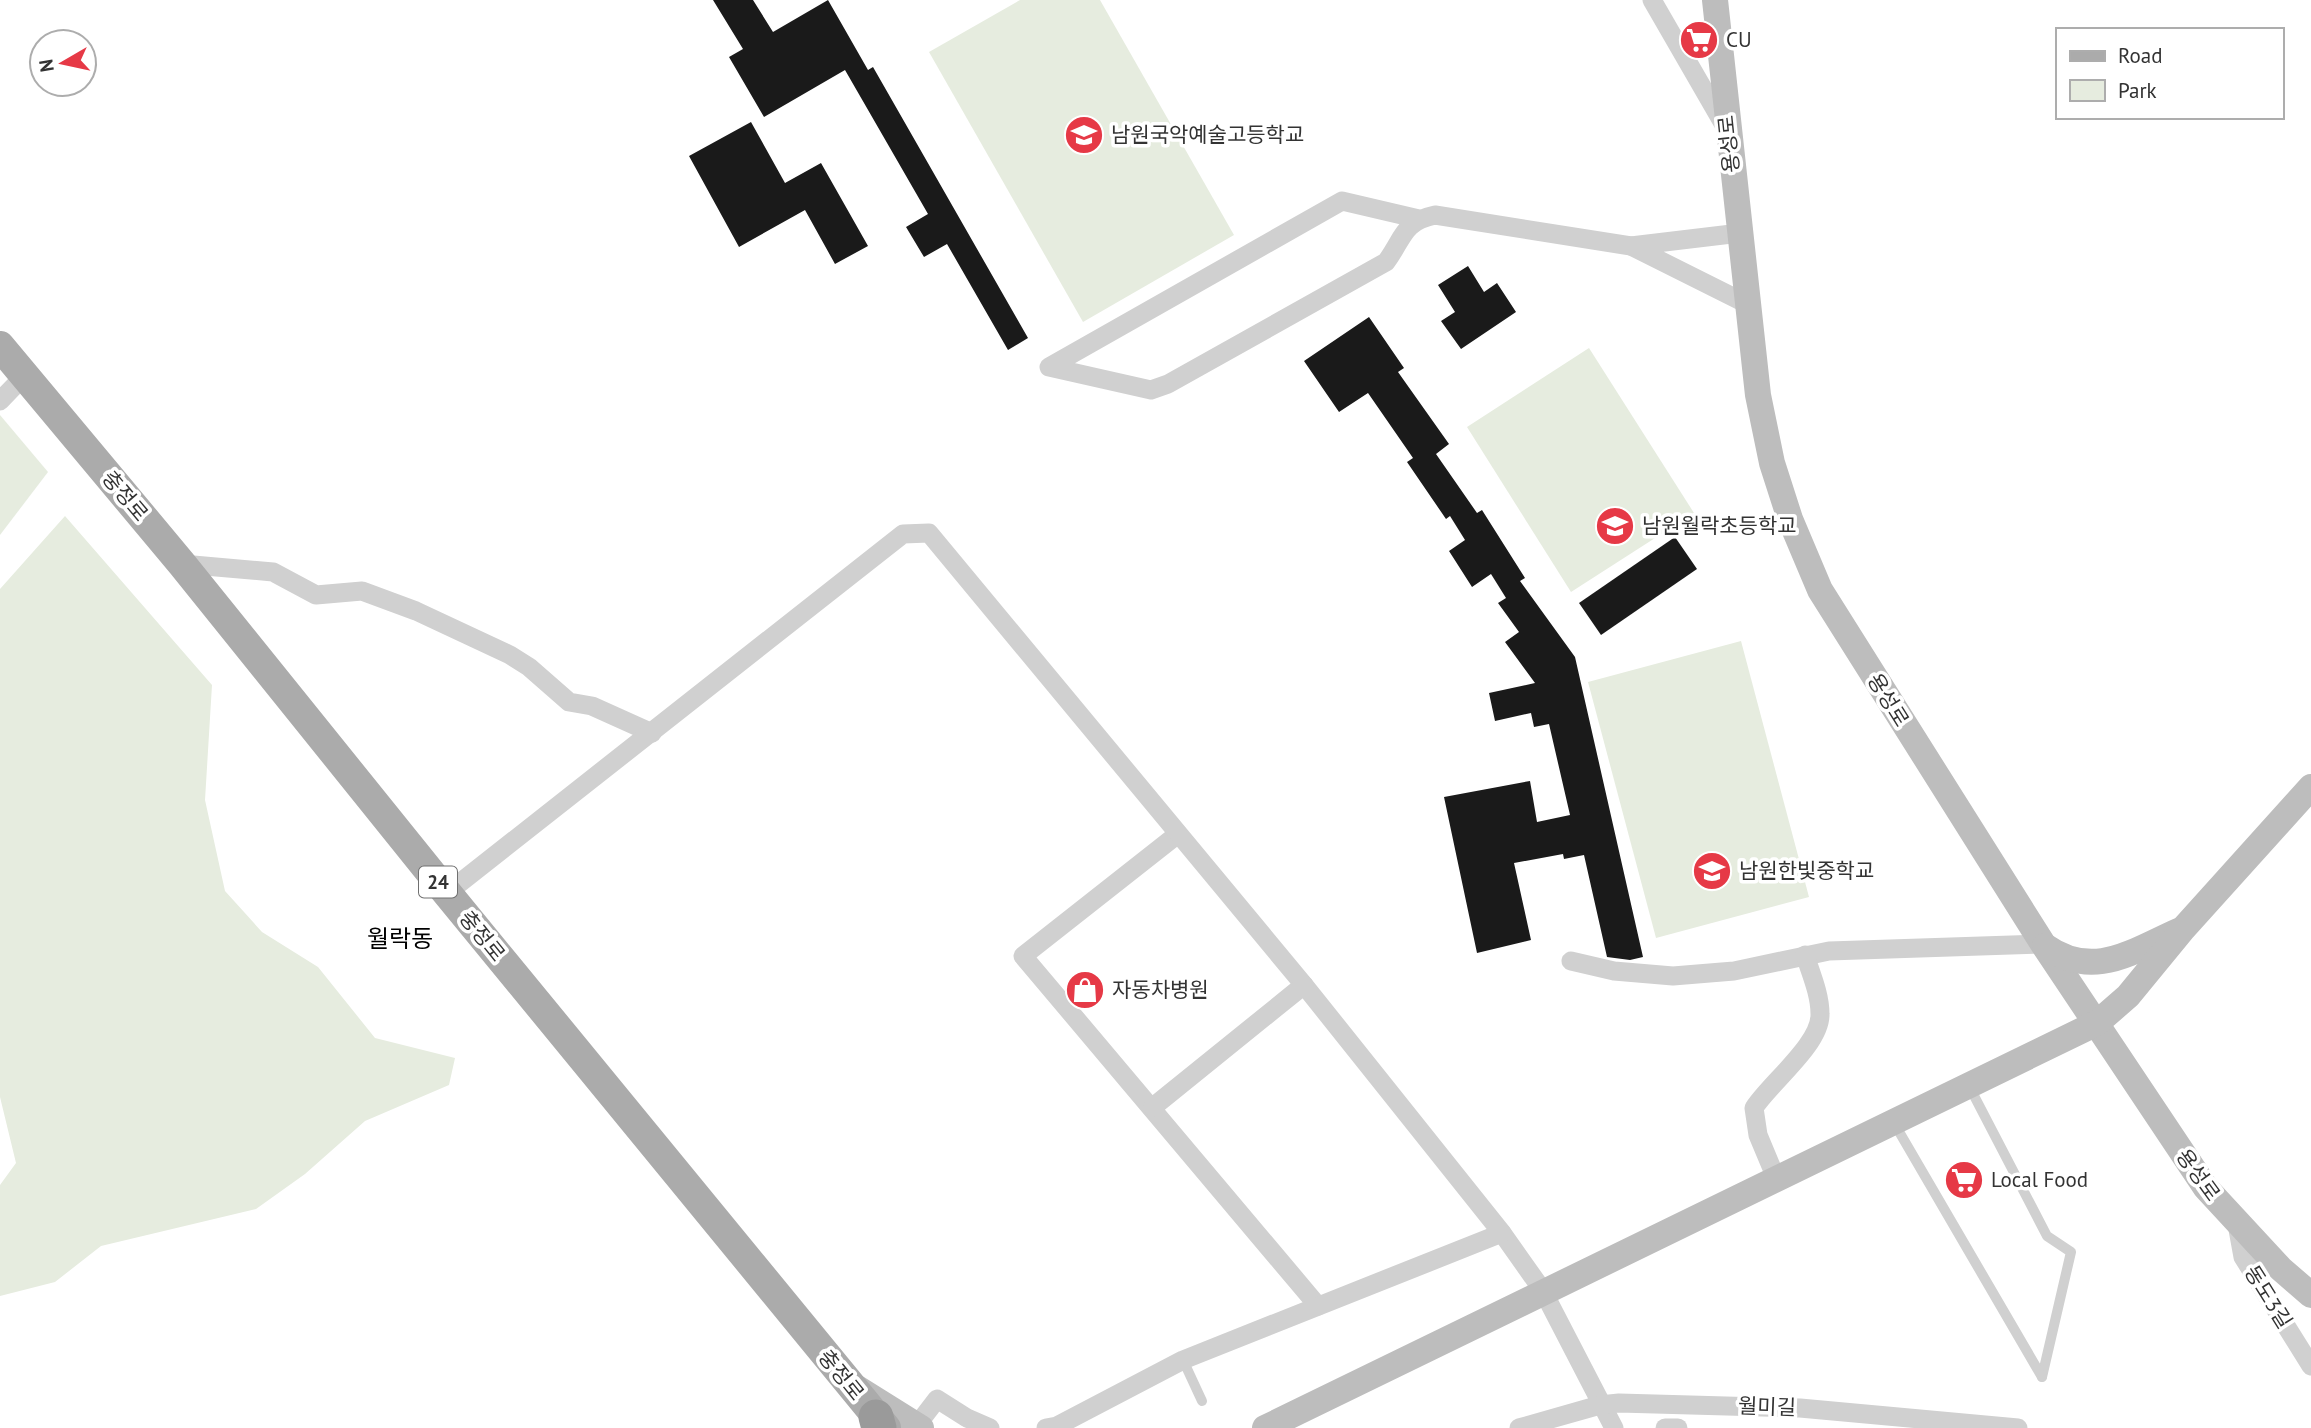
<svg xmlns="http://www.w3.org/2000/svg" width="2311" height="1428" font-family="'PT Sans','Noto Sans KR',sans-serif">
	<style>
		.green { fill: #e6ecdf }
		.building { fill: #1a1a1a }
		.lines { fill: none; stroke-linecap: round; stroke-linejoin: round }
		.lane { stroke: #d0d0d0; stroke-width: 10 }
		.street { stroke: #d0d0d0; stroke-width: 19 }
		.secondary { stroke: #bdbdbd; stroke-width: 26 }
		.primary { stroke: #ababab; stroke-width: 30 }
		.highway { stroke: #9a9a9a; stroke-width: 35 }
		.labels { text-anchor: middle; stroke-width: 7; stroke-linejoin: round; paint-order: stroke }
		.shield { fill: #fff; stroke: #707070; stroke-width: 2 }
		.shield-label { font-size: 19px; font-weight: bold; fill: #333 }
		.poi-label { font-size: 21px; fill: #333; stroke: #fff; text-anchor: start }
		.street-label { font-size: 21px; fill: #333; stroke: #fff }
		.quarter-label { font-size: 24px; fill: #000; stroke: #fff }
	</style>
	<rect width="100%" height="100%" fill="#fff"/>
	<!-- green -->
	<g class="green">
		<path d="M1020 0H1100L1234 235 1083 322 929 52Z"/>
		<path d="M1589 348 1694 513 1571 592 1467 427Z"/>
		<path d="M0 415 48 472 0 535Z"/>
		<path d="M65 516 212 685 205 800 225 891 262 932 318 967 375 1038 455 1058 449 1085 365 1121 305 1174 256 1209 101 1246 55 1282 0 1296V1185L16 1163 0 1097V589Z"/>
		<path d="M1741 641 1809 897 1656 938 1588 682Z"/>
	</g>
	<!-- building -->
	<g class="building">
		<path d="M713 0H753L773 32 828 0 868 70 873 67 1028 338 1008 350 947 244 924 257 906 227 928 214 845 70 764 117 729 57 743 49Z"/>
		<path d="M751 122 785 183 821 163 868 246 835 264 805 210 739 247 689 156Z"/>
		<path d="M1468 266 1484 292 1497 283 1516 312 1461 349 1441 321 1455 312 1438 285Z"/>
		<path d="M1369 317 1404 368 1398 372 1449 444 1436 454 1477 513 1482 510 1525 578 1520 581 1575 657 1643 957 1630 960 1607 957 1584 855 1564 859 1563 854 1514 863 1531 940 1477 953 1444 797 1530 781 1537 822 1570 815 1549 724 1534 727 1531 713 1495 721 1489 693 1535 683 1505 642 1519 632 1498 603 1506 598 1491 574 1472 587 1449 551 1465 540 1450 516 1446 519 1407 462 1413 458 1368 393 1339 412 1304 361Z"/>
		<path d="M1675 537 1697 569 1601 635 1579 603Z"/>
	</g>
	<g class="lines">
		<!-- lane -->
		<g class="lane">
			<path d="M1969 1086 2047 1236 2071 1252 2042 1377"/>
			<path d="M1894 1123 2042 1377"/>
			<path d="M1183 1360 1202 1401"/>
		</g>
		<!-- street -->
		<g class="street">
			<path d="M1652 0 1727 130"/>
			<path d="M1419 219 1342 201 1049 367 1151 390 1168 384 1386 262C1404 238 1402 222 1435 215L1631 246"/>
			<path d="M1740 233 1631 246 1747 304"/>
			<path d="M0 401 25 375"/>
			<path d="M182 564 273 572 316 595 362 591 416 611 510 655 529 667 569 702 592 706 652 733"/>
			<path d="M1178 834 1023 956 1318 1306"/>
			<path d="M447 893 903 534 929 533 1304 985 1502 1233 1543 1291 1614 1428"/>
			<path d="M1571 961 1614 971 1673 976 1734 971 1829 951 2043 944"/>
			<path d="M1153 1107 1304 985"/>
			<path d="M1776 1178 1758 1135 1754 1108C1770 1083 1821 1044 1820 1014 1820 994 1811 974 1805 955"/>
			<path d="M2237 1224 2243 1257 2311 1366"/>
			<path d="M924 1416 937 1399 967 1418 990 1428"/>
			<path d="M1046 1428 1057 1426 1183 1360 1502 1233"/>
			<path d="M1519 1428 1600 1405 1619 1403 1800 1408 2018 1428"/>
			<path d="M1665 1428H1678"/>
		</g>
		<!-- secondary -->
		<g class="secondary">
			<path d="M1715 0 1758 395 1772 463 1790 519 1820 590 2043 944 2206 1188 2281 1269 2311 1295"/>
			<path d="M2045 946C2093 980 2131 952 2178 931"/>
			<path d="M857 1388 921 1428"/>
			<path d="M1265 1428 2097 1023 2128 996 2183 929 2311 787"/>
		</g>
		<!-- primary -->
		<path class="primary" d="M0 346 182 564 447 893 886 1428"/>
		<!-- highway -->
		<path class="highway" d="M876 1417 879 1428"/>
	</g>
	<!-- icons -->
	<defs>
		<g id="supermarket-disc" transform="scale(2.0125)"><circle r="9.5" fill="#e63946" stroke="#fff"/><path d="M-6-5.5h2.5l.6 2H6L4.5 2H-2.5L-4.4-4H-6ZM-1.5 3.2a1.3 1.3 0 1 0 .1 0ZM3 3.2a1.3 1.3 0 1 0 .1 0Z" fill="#fff"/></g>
		<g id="school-disc" transform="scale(2.0125)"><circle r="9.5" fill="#e63946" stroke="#fff"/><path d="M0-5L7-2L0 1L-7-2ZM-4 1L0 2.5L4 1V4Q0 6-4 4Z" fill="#fff"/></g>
		<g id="shop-disc" transform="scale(2.0125)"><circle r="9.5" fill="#e63946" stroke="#fff"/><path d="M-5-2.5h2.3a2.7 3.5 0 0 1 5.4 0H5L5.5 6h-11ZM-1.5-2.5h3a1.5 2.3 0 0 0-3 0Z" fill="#fff"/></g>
	</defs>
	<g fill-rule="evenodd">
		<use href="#supermarket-disc" x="1699" y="40"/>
		<use href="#school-disc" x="1084" y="135"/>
		<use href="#school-disc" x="1615" y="526"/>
		<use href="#school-disc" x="1712" y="871"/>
		<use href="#shop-disc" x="1085" y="990"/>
		<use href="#supermarket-disc" x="1964" y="1180"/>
	</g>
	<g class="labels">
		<!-- shield labels -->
		<rect class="shield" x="419" y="866.5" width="38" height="31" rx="5"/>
		<g class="shield-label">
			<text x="438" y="889">24</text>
		</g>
		<!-- poi labels -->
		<g class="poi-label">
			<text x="1726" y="47">CU</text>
			<text x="1111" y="142">남원국악예술고등학교</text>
			<text x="1642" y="533">남원월락초등학교</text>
			<text x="1739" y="878">남원한빛중학교</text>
			<text x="1112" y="997">자동차병원</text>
			<text x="1991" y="1187">Local Food</text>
		</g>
		<!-- street labels -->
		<g class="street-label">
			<text transform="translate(1729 144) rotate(-96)" y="7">용성로</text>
			<text transform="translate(125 496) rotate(50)" y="7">충정로</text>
			<text transform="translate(1888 700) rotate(58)" y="7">용성로</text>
			<text transform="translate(482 936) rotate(51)" y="7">충정로</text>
			<text transform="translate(2198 1175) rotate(54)" y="7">용성로</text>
			<text transform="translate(2268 1297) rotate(58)" y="7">동도3길</text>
			<text transform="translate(841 1375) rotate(51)" y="7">충정로</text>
			<text transform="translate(1767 1407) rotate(2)" y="7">월미길</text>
		</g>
		<!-- quarter labels -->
		<g class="quarter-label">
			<text x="400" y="947">월락동</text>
		</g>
	</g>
	<!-- legend -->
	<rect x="2056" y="28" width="228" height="91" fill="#ffffff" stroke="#adadad" stroke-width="2"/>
	<rect x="2070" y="51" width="35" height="10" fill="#ababab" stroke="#adadad" stroke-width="2"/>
	<text x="2118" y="63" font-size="21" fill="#333333">Road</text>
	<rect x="2070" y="80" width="35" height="21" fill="#e6ecdf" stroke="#adadad" stroke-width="2"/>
	<text x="2118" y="98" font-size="21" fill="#333333">Park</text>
	<!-- north arrow -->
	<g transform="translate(63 63) rotate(261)"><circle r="33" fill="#ffffff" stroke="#adadad" stroke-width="2"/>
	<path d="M0-5L12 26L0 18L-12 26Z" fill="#e63946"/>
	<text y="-10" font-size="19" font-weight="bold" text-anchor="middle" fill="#333333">N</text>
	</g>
</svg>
